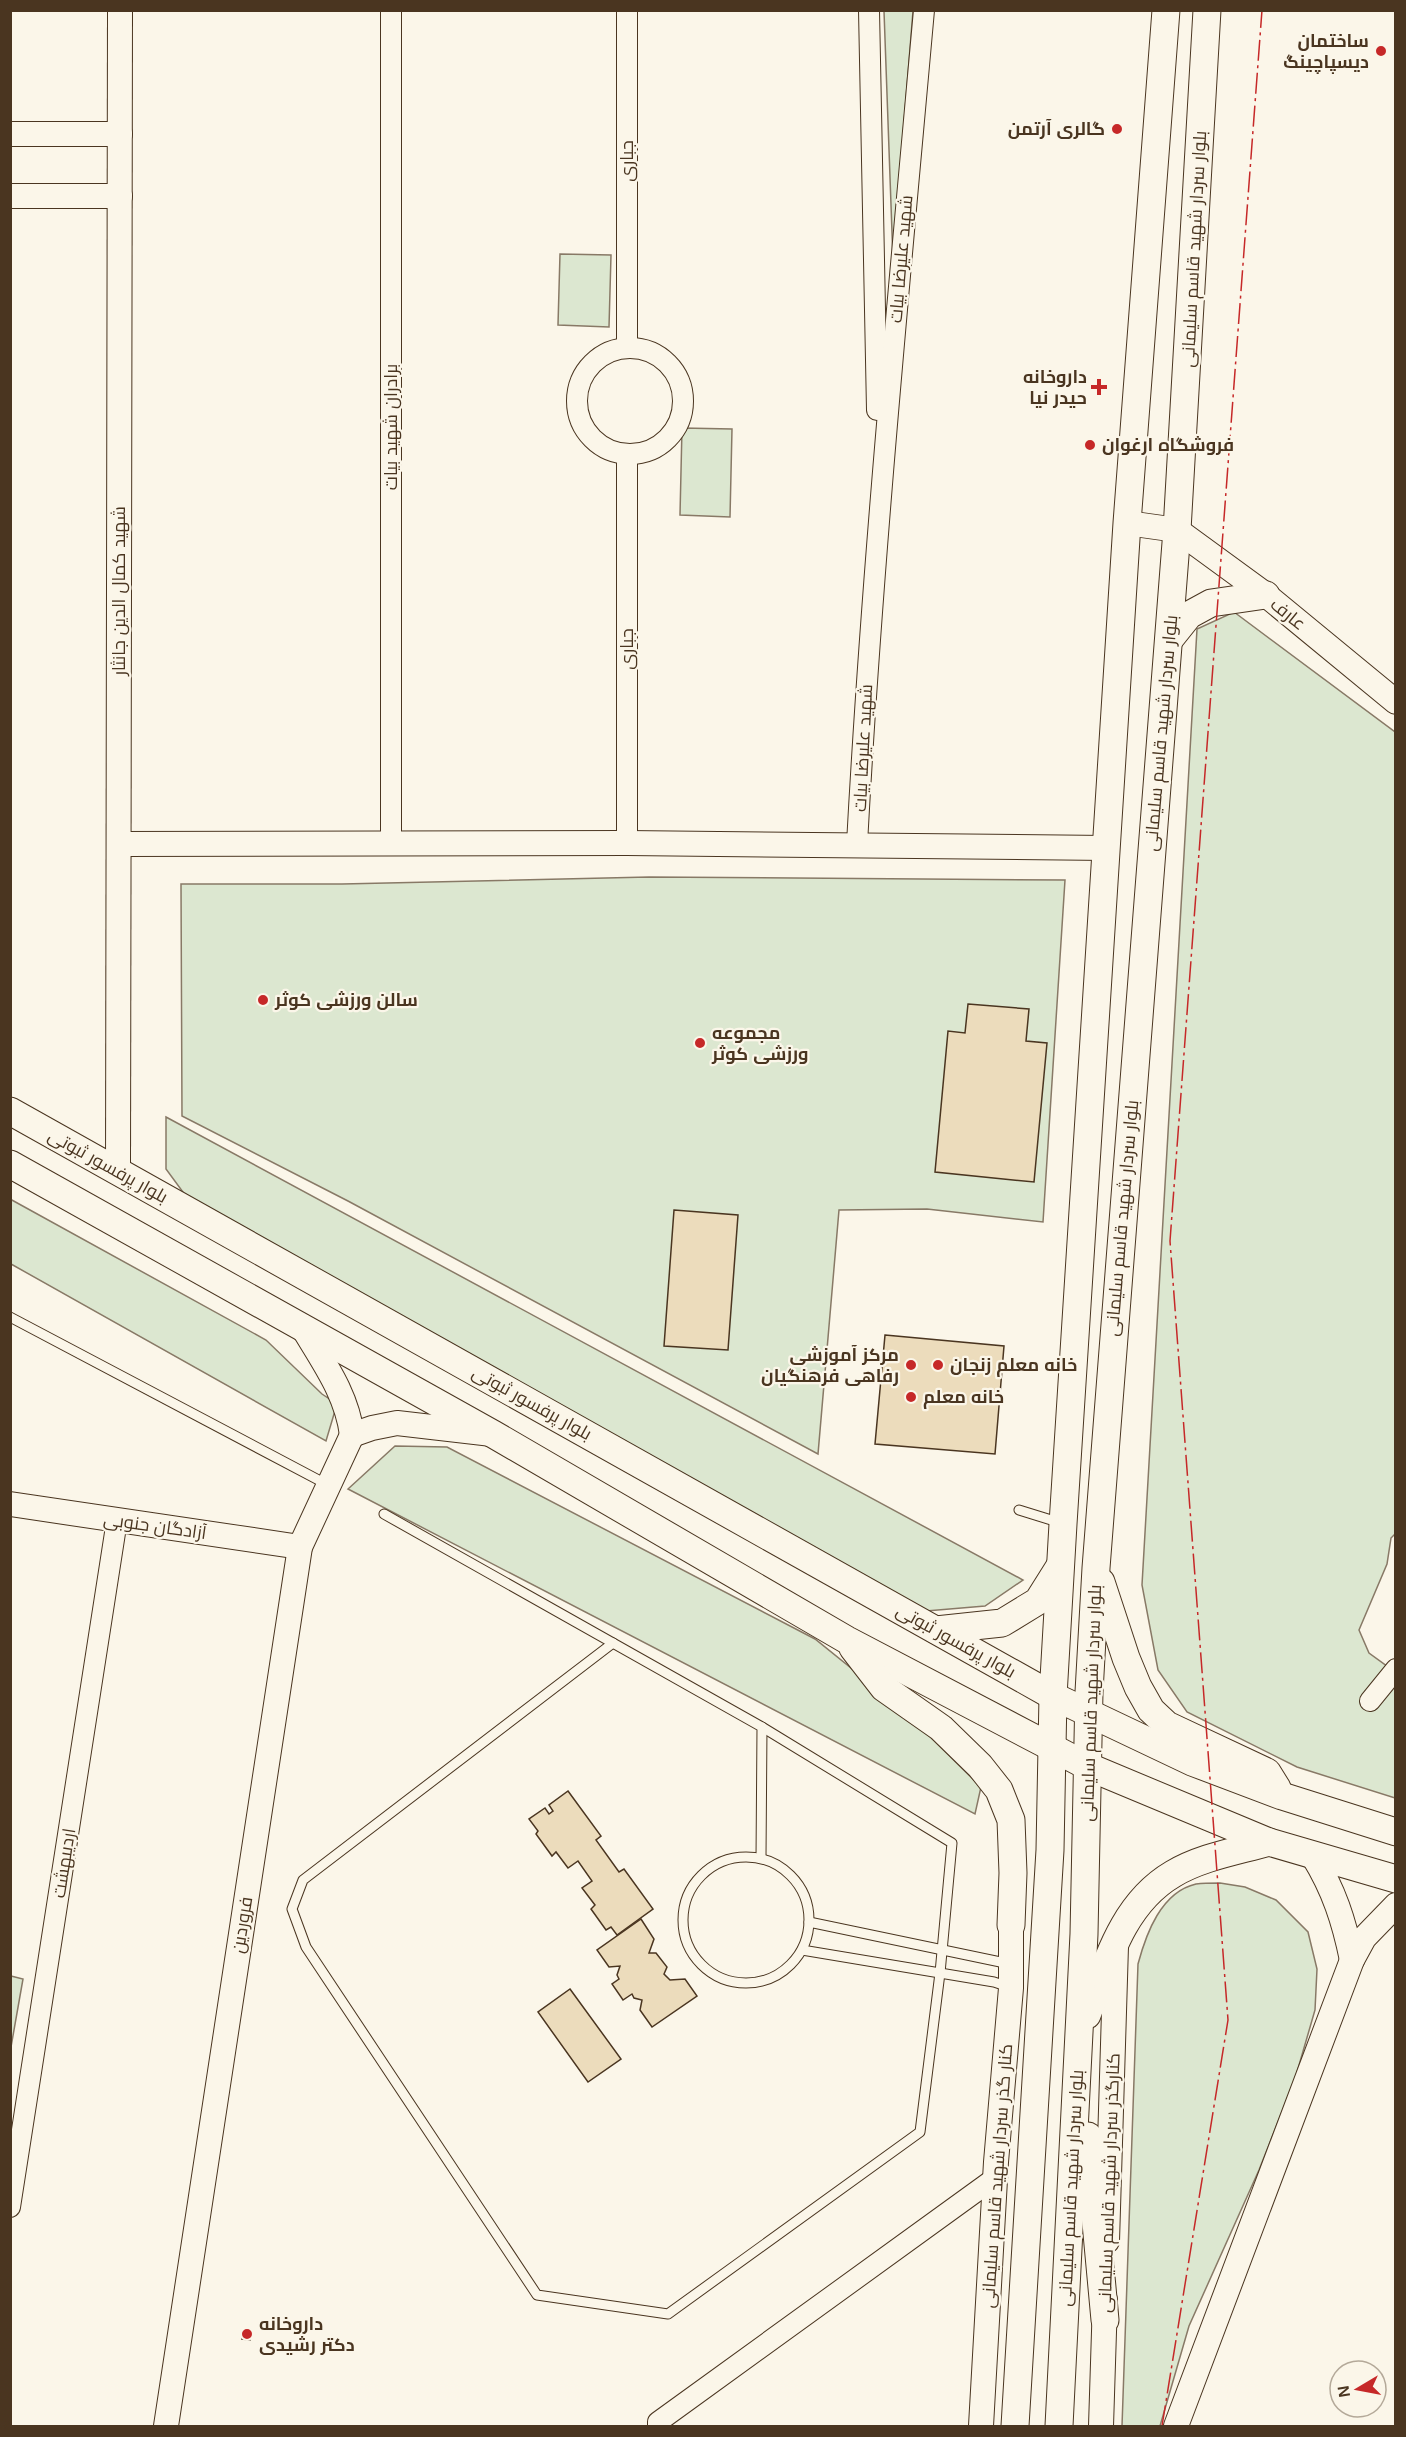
<svg xmlns="http://www.w3.org/2000/svg" width="1406" height="2437" font-family="Arial,Cairo,sans-serif">
	<style>
		.green { fill: #dce7d0; stroke: #887966; stroke-width: 1.5 }
		.building { fill: #ecdcbc; stroke: #4a3520; stroke-width: 1.5 }
		.lines { fill: none; stroke-linecap: round; stroke-linejoin: round }
		.service-casing { stroke: #4a3520; stroke-width: 11 }
		.minor-casing { stroke: #4a3520; stroke-width: 22 }
		.tertiary-casing { stroke: #4a3520; stroke-width: 26 }
		.secondary-casing { stroke: #4a3520; stroke-width: 29 }
		.service { stroke: #fbf6e9; stroke-width: 9 }
		.minor { stroke: #fbf6e9; stroke-width: 20 }
		.tertiary { stroke: #fbf6e9; stroke-width: 24 }
		.secondary { stroke: #fbf6e9; stroke-width: 27 }
		.power { stroke: #c62828; stroke-width: 1.5; stroke-dasharray: 21 4.5 3 4.5; stroke-linecap: butt }
		.poi-dot { fill: #c62828; stroke: #fbf6e9; stroke-width: 2 }
		.labels { text-anchor: middle; stroke-width: 4.5; stroke-linejoin: round; paint-order: stroke }
		.poi-label { font-size: 18px; font-weight: bold; fill: #4a3520; stroke: #fbf6e9; text-anchor: start }
		.street-label { font-size: 18px; fill: #4a3520; stroke: #fbf6e9 }
	</style>
	<rect width="100%" height="100%" fill="#fbf6e9"/>
	<!-- green -->
	<g class="green">
		<path d="M884 11H913L893 260Z"/>
		<path d="M560 254 611 255 609 327 558 325Z"/>
		<path d="M682 428 732 429 730 517 680 515Z"/>
		<path d="M1234 612 1395 732 1396 1533 1391 1538 1387 1564 1359 1630 1369 1653 1395 1672V1798L1297 1767 1187 1712 1158 1670 1142 1585 1197 629Z"/>
		<path d="M649 877 1065 880 1043 1222 927 1209 839 1210 818 1454 348 1201 182 1116 181 884H342Z"/>
		<path d="M166 1117 1023 1580 985 1606 926 1611 188 1199 166 1169Z"/>
		<path d="M10 1199 266 1340 322 1394 337 1404 326 1441 11 1264Z"/>
		<path d="M395 1446 447 1447 815 1639 903 1710 981 1787 975 1814 348 1489Z"/>
		<path d="M1220 1883 1245 1887 1276 1900 1308 1932 1317 1969 1315 2010 1295 2079 1259 2170 1189 2326 1160 2426H1122L1138 1964C1146 1934 1161 1892 1196 1884 1204 1883 1212 1883 1220 1883Z"/>
		<path d="M11 1976 23 1979 11 2047H10Z"/>
	</g>
	<!-- building -->
	<g class="building">
		<path d="M968 1004 1029 1009 1026 1041 1047 1043 1034 1182 935 1172 948 1031 965 1033Z"/>
		<path d="M674 1210 738 1215 728 1350 664 1346Z"/>
		<path d="M885 1335 1004 1346 995 1454 875 1444Z"/>
		<path d="M568 1791 601 1836 596 1840 619 1872 624 1869 653 1909 617 1935 611 1927 606 1930 591 1909 595 1905 582 1888 592 1881 578 1861 568 1868 556 1852 552 1856 536 1834 538 1831 529 1819 545 1808 549 1814 553 1811 549 1805Z"/>
		<path d="M641 1919 654 1939 649 1953H656L667 1967 664 1974 670 1980 685 1979 697 1996 652 2027 640 2010 642 2000 634 1998 632 1994 623 2000 612 1984 619 1979 617 1975 620 1966 609 1967 597 1950Z"/>
		<path d="M570 1989 621 2059 588 2082 538 2012Z"/>
		<path d="M245 2329 251 2330 250 2340 242 2339Z"/>
	</g>
	<g class="lines">
		<!-- service casing -->
		<g class="service-casing">
			<g id="service">
				<path d="M10 1317 328 1485"/>
				<path d="M1019 1510 1061 1523"/>
				<path d="M384 1514 762 1727 761 1858"/>
				<path d="M613 1643 303 1880 292 1909 306 1947 537 2295 668 2314 920 2132 940 1973 952 1843 762 1727"/>
				<circle cx="746" cy="1920" r="63"/>
				<path d="M809 1922 1010 1964"/>
				<path d="M802 1950 994 1982 1009 1987"/>
			</g>
		</g>
		<!-- minor casing -->
		<g class="minor-casing">
			<g id="minor">
				<path d="M391 10V844"/>
				<path d="M869 10 877 410"/>
				<path d="M627 347V10"/>
				<circle cx="630" cy="401" r="53"/>
				<path d="M627 843V455"/>
				<path d="M857 844C872 566 899 288 924 10"/>
				<path d="M1370 1701 1396 1669"/>
				<path d="M10 2207 117 1520"/>
				<path d="M658 2426V2422L995 2178"/>
			</g>
		</g>
		<!-- tertiary casing -->
		<g class="tertiary-casing">
			<g id="tertiary">
				<path d="M10 134H120"/>
				<path d="M10 196H120"/>
				<path d="M1127 523 1177 530 1266 595 1396 702"/>
				<path d="M119 844 627 843 1107 848"/>
				<path d="M118 1172 120 10"/>
				<path d="M303 1328C323 1362 347 1394 352 1435"/>
				<path d="M352 1435 372 1428 397 1423 492 1434"/>
				<path d="M10 1504 300 1547"/>
				<path d="M1313 1856C1334 1890 1344 1921 1352 1960"/>
				<path d="M1107 2241 1116 1946"/>
				<path d="M166 2426 300 1547 352 1435"/>
				<path d="M981 2426 996 2162 1011 1988V1925"/>
				<path d="M1101 2426 1105 2300"/>
				<path d="M1176 2426 1352 1960 1364 1938 1396 1905"/>
			</g>
		</g>
		<!-- secondary casing -->
		<g class="secondary-casing">
			<g id="secondary">
				<path d="M1169 640 1189 615 1211 603 1266 595"/>
				<path d="M10 1111 1053 1696 1192 1762 1282 1796 1396 1832"/>
				<path d="M10 1164 493 1434 847 1640 1051 1747 1089 1767 1269 1842 1396 1879"/>
				<path d="M1101 1582 1126 1658 1138 1687 1151 1710 1167 1725 1267 1772 1277 1788"/>
				<path d="M936 1630 1002 1623 1038 1601 1060 1566"/>
				<path d="M853 1648 884 1688 941 1728 980 1766 999 1790 1011 1820 1013 1873 1011 1925"/>
				<path d="M1087 2015C1107 1963 1122 1904 1173 1874 1201 1857 1238 1851 1269 1842"/>
				<path d="M1088 2136 1105 2320"/>
				<path d="M1015 2426 1050 1850 1053 1696 1063 1524 1127 523 1166 10"/>
				<path d="M1059 2426 1084 1934 1089 1692 1096 1568 1177 530 1207 10"/>
			</g>
		</g>
		<!-- service -->
		<use href="#service" class="service"/>
		<!-- minor -->
		<use href="#minor" class="minor"/>
		<!-- tertiary -->
		<use href="#tertiary" class="tertiary"/>
		<!-- secondary -->
		<use href="#secondary" class="secondary"/>
		<!-- power -->
		<path class="power" d="M1162 2426 1228 2020 1170 1241 1262 10"/>
	</g>
	<!-- markers -->
	<g class="poi-dot">
		<circle cx="1381" cy="51" r="6"/>
		<circle cx="1117" cy="129" r="6"/>
		<path d="M1096 378h6v6h6v6h-6v6h-6v-6h-6v-6h6z"/>
		<circle cx="1090" cy="445" r="6"/>
		<circle cx="263" cy="1000" r="6"/>
		<circle cx="700" cy="1043" r="6"/>
		<circle cx="911" cy="1365" r="6"/>
		<circle cx="938" cy="1365" r="6"/>
		<circle cx="911" cy="1397" r="6"/>
		<circle cx="247" cy="2334" r="6"/>
	</g>
	<g class="labels">
		<!-- poi labels -->
		<g class="poi-label">
			<text x="1369" y="47" text-anchor="end">ساختمان<tspan x="1369" dy="21">دیسپاچینگ</tspan></text>
			<text x="1105" y="135" text-anchor="end">گالری آرتمن</text>
			<text x="1087" y="383" text-anchor="end">داروخانه<tspan x="1087" dy="21">حیدر نیا</tspan></text>
			<text x="1102" y="451">فروشگاه ارغوان</text>
			<text x="275" y="1006">سالن ورزشی کوثر</text>
			<text x="712" y="1039">مجموعه<tspan x="712" dy="21">ورزشی کوثر</tspan></text>
			<text x="899" y="1361" text-anchor="end">مرکز آموزشی<tspan x="899" dy="21">رفاهی فرهنگیان</tspan></text>
			<text x="950" y="1371">خانه معلم زنجان</text>
			<text x="923" y="1403">خانه معلم</text>
			<text x="259" y="2330">داروخانه<tspan x="259" dy="21">دکتر رشیدی</tspan></text>
		</g>
		<!-- street labels -->
		<g class="street-label">
			<text transform="translate(627 161) rotate(-90)" y="6">جباری</text>
			<text transform="translate(1194 249) rotate(-87)" y="6">بلوار سردار شهید قاسم سلیمانی</text>
			<text transform="translate(901 259) rotate(-85)" y="6">شهید علیرضا بیات</text>
			<text transform="translate(391 427) rotate(-90)" y="6">برادران شهید بیات</text>
			<text transform="translate(119 591) rotate(-90)" y="6">شهید کمال الدین جانثار</text>
			<text transform="translate(1288 614) rotate(39)" y="6">عارف</text>
			<text transform="translate(627 649) rotate(-90)" y="6">جباری</text>
			<text transform="translate(1161 733) rotate(-85)" y="6">بلوار سردار شهید قاسم سلیمانی</text>
			<text transform="translate(863 748) rotate(-87)" y="6">شهید علیرضا بیات</text>
			<text transform="translate(108 1166) rotate(29)" y="6">بلوار پرفسور ثبوتی</text>
			<text transform="translate(1122 1218) rotate(-85)" y="6">بلوار سردار شهید قاسم سلیمانی</text>
			<text transform="translate(532 1403) rotate(29)" y="6">بلوار پرفسور ثبوتی</text>
			<text transform="translate(155 1526) rotate(8)" y="6">آزادگان جنوبی</text>
			<text transform="translate(956 1641) rotate(29)" y="6">بلوار پرفسور ثبوتی</text>
			<text transform="translate(1091 1703) rotate(-88)" y="6">بلوار سردار شهید قاسم سلیمانی</text>
			<text transform="translate(64 1863) rotate(-81)" y="6">اردیبهشت</text>
			<text transform="translate(242 1925) rotate(-81)" y="6">فروردین</text>
			<text transform="translate(997 2176) rotate(-86)" y="6">کنار گذر سردار شهید قاسم سلیمانی</text>
			<text transform="translate(1109 2183) rotate(-88)" y="6">کنارگذر سردار شهید قاسم سلیمانی</text>
			<text transform="translate(1071 2188) rotate(-87)" y="6">بلوار سردار شهید قاسم سلیمانی</text>
		</g>
	</g>
	<!-- border -->
	<rect width="1406" height="2437" fill="none" stroke="#4a3520" stroke-width="24"/>
	<!-- north arrow -->
	<g transform="translate(1358 2389) rotate(260)"><circle r="28" fill="#fbf6e9" stroke="#b4a999" stroke-width="1.5"/>
	<path d="M0-4.5L10 22L0 15L-10 22Z" fill="#c62828"/>
	<text y="-9" font-size="16" font-weight="bold" text-anchor="middle" fill="#4a3520">N</text>
	</g>
</svg>
